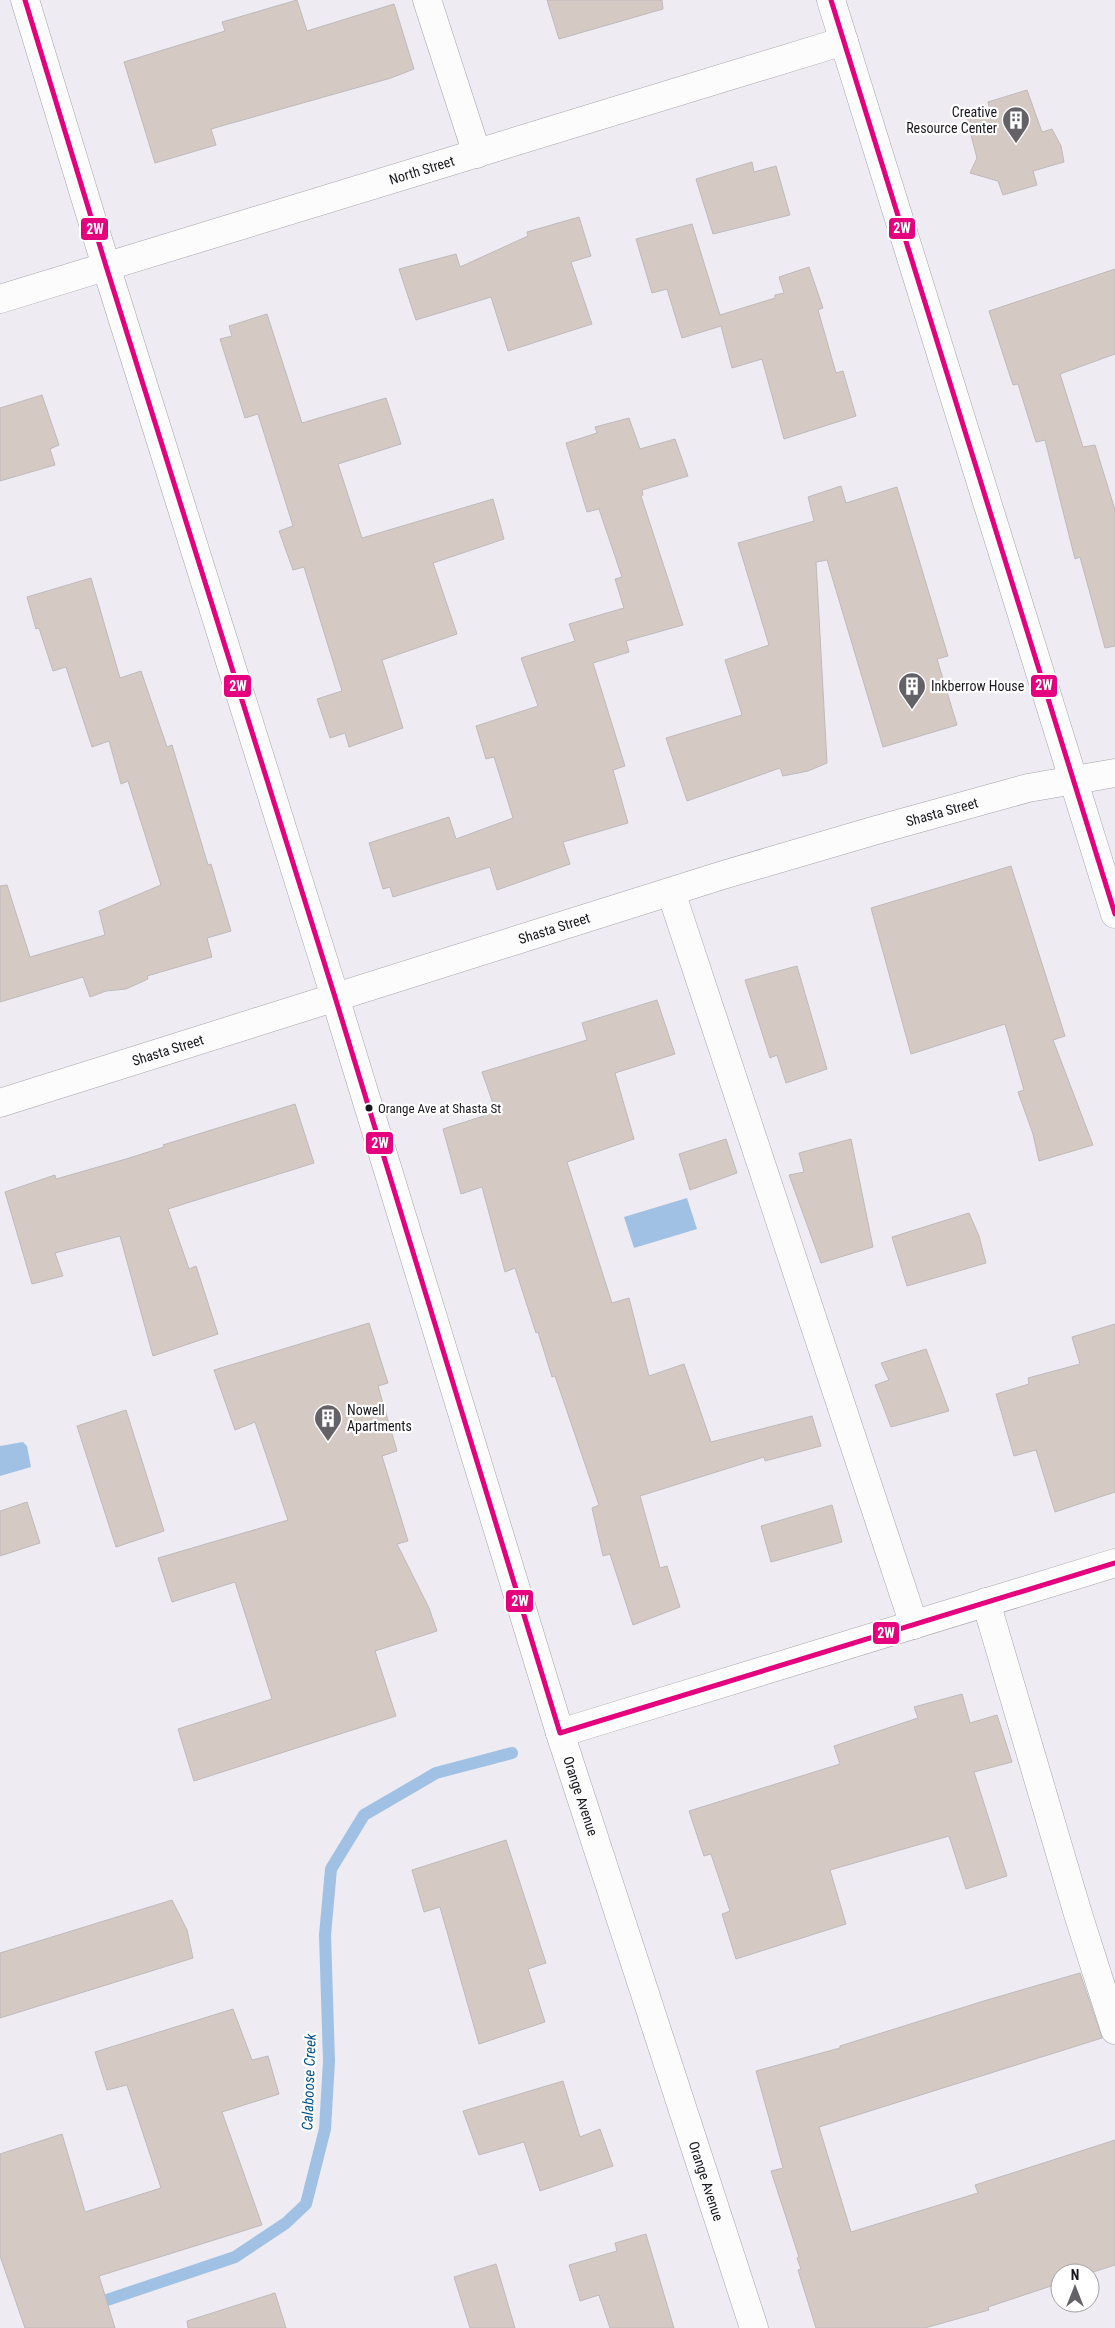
<svg xmlns="http://www.w3.org/2000/svg" width="1115" height="2328" font-family="'Roboto Condensed',sans-serif">
	<style>
		.water { fill: #a0c1e3 }
		.lines { fill: none; stroke-linecap: round; stroke-linejoin: round }
		.stream { stroke: #a0c1e3; stroke-width: 12 }
		.building { fill: #d5c9c4; stroke: #bebabb }
		.minor-casing { stroke: #a5a3a8; stroke-width: 29 }
		.minor { stroke: #fcfcfd; stroke-width: 28 }
		.bus-1-casing { stroke: #fff; stroke-width: 9 }
		.bus-1 { stroke: #e5007d; stroke-width: 5 }
		.bus-dot { fill: #19171c; stroke: #fff; stroke-width: 2 }
		.labels { text-anchor: middle; stroke-width: 4.5; stroke-linejoin: round; paint-order: stroke }
		.bus-label { font-size: 13px; fill: #19171c; stroke: #fff; text-anchor: start }
		.poi-label { font-size: 14px; fill: #19171c; stroke: #fff; text-anchor: start }
		.street-label { font-size: 14px; fill: #19171c; stroke: #fff }
		.water-label { font-size: 15px; font-style: italic; fill: #005089; stroke: #fff }
		.line-badge { stroke: #fff; stroke-width: 2 }
		.badge-label { font-size: 14px; text-anchor: middle; font-weight: bold; fill: #fff }
	</style>
	<rect width="100%" height="100%" fill="#eeecf2"/>
	<!-- water -->
	<g class="water">
		<path d="M687 1198 697 1229 634 1248 624 1217Z"/>
		<path d="M23 1442 27 1446 31 1467 0 1476V1446Z"/>
	</g>
	<g class="lines">
		<!-- stream -->
		<path class="stream" d="M92 2305 235 2257 286 2223 306 2204 325 2129 329 2061 325 1935 331 1869 364 1815 436 1773 512 1753"/>
	</g>
	<!-- building -->
	<g class="building">
		<path d="M297 0 307 31 394 4 414 69 391 78 211 129 216 145 155 163 124 62 225 31 222 22Z"/>
		<path d="M547 0H662L663 9 559 39Z"/>
		<path d="M1027 90 1042 132 1052 129 1061 146 1064 162 1033 171 1037 185 1003 195 998 181 970 173 977 158 966 116 990 110 988 102Z"/>
		<path d="M752 162 754 172 776 166 790 215 713 234 696 179Z"/>
		<path d="M579 217 591 256 571 262 592 324 508 351 491 297 416 320 399 269 456 254 460 267 528 236 527 232Z"/>
		<path d="M692 224 720 315 775 298V295L784 293 779 277 809 267 823 308 818 310 836 373 843 371 856 416 784 439 762 359 732 368 721 326 682 338 667 289 652 293 636 239Z"/>
		<path d="M1115 269V354L1060 374 1083 447 1095 445 1115 510V646L1105 648 1080 557 1075 559 1045 440 1036 442 1018 384 1013 385 989 311Z"/>
		<path d="M267 314 302 423 386 398 401 444 338 464 362 538 493 499 504 539 433 563 457 634 382 660 403 728 349 747 345 733 330 738 317 699 342 691 304 567 293 570 279 531 293 526 258 414 245 418 220 339 232 336 229 326Z"/>
		<path d="M42 395 59 445 50 449 55 465 0 481V408Z"/>
		<path d="M629 418 640 449 675 439 688 476 642 490 643 495 641 496 683 625 626 641 629 652 593 663 625 766 613 770 628 823 563 842 570 864 497 890 490 867 393 897 390 887 383 889 369 843 449 817 456 839 513 818 494 757 486 759 476 726 538 706 521 658 575 641 569 624 624 608 615 579 622 577 599 509 587 512 566 443 597 433 595 427Z"/>
		<path d="M841 486 846 503 897 487 948 656 937 659 957 725 883 747 827 560 816 562 827 763 808 771 783 776 780 768 687 801 666 738 742 715 725 660 769 645 738 543 814 521 808 497Z"/>
		<path d="M91 578 120 678 141 671 167 747 172 745 208 865 211 864 231 931 207 938 212 957 147 976 148 979 126 989 106 991 90 997 83 977 0 1002V886L7 885 30 957 105 935 99 911 161 885 128 781 121 784 109 741 92 747 66 667 53 671 39 628 36 629 27 597Z"/>
		<path d="M1011 866 1065 1036 1053 1040 1093 1145 1039 1161 1033 1134 1018 1092 1024 1090 1005 1024 911 1054 871 908Z"/>
		<path d="M797 966 827 1069 786 1083 777 1055 770 1058 745 980Z"/>
		<path d="M657 1000 675 1054 615 1073 634 1139 567 1162 612 1303 629 1298 649 1376 684 1364 711 1442 812 1416 821 1446 765 1461 764 1457 640 1496 660 1568 667 1566 680 1607 633 1625 610 1554 603 1556 592 1508 599 1505 555 1376 552 1377 538 1332 536 1333 515 1268 505 1272 482 1187 461 1194 443 1129 496 1112 482 1072 587 1040 582 1023Z"/>
		<path d="M295 1104 314 1163 168 1209 189 1269 196 1266 218 1334 153 1356 120 1236 55 1253 63 1276 32 1284 5 1192 55 1175 56 1179 126 1159 164 1147 163 1145Z"/>
		<path d="M726 1139 737 1173 690 1190 679 1154Z"/>
		<path d="M851 1139 873 1247 821 1263 789 1175 804 1172 799 1153Z"/>
		<path d="M969 1213 979 1236 986 1263 907 1286 892 1237Z"/>
		<path d="M369 1323 388 1383 378 1386 397 1451 382 1456 408 1541 397 1544 429 1608 437 1631 375 1651 396 1716 194 1781 178 1729 272 1699 235 1582 172 1602 158 1558 288 1520 255 1422 235 1430 214 1370Z"/>
		<path d="M1115 1324V1492L1055 1512 1036 1450 1014 1456 996 1394 1029 1384 1028 1378 1080 1364 1072 1337Z"/>
		<path d="M926 1349 949 1411 891 1427 875 1385 889 1380 881 1363Z"/>
		<path d="M126 1410 164 1531 116 1547 77 1426Z"/>
		<path d="M27 1502 40 1543 0 1556V1511Z"/>
		<path d="M832 1505 842 1542 771 1562 761 1526Z"/>
		<path d="M962 1694 970 1723 997 1715 1012 1762 974 1772 1007 1876 966 1889 949 1836 830 1870 846 1924 736 1959 722 1914 730 1911 711 1854 704 1856 689 1811 840 1764 834 1746 918 1718 914 1707Z"/>
		<path d="M506 1840 546 1963 528 1969 545 2022 479 2044 440 1907 424 1912 412 1870Z"/>
		<path d="M172 1900 187 1930 193 1958 0 2018V1953Z"/>
		<path d="M1080 1973 1102 2038 819 2127 851 2232 978 2193 975 2185 1115 2140V2265L1090 2273H1060V2283L988 2307 989 2310 925 2328H816L798 2270 801 2269 797 2258 799 2257 771 2171 783 2168 756 2071 840 2048V2046L987 2000Z"/>
		<path d="M233 2009 252 2060 268 2056 279 2094 222 2112 262 2225 99 2276 115 2328H25L0 2256V2154L62 2134 85 2212 161 2188 127 2085 107 2090 95 2052Z"/>
		<path d="M563 2081 580 2137 600 2129 613 2166 540 2191 524 2142 479 2155 463 2111Z"/>
		<path d="M646 2234 674 2328H610L599 2295 580 2301 569 2265 617 2251 615 2243Z"/>
		<path d="M496 2264 515 2328H470L454 2277Z"/>
		<path d="M275 2293 286 2328H188L187 2321Z"/>
	</g>
	<g class="lines">
		<!-- minor casing -->
		<g class="minor-casing">
			<g id="minor">
				<path id="s1" d="M25 0 106 266 335 997 560 1733 754 2328"/>
				<path d="M427 0 477 154"/>
				<path d="M831 0 1115 914"/>
				<path id="s2" d="M0 299 844 41"/>
				<path d="M671 892 914 1625"/>
				<path id="s3" d="M0 1103 723 875 873 831 1028 788 1115 773"/>
				<path d="M986 1602 1078 1914 1115 2030"/>
				<path d="M560 1733 1115 1563"/>
			</g>
		</g>
		<!-- minor -->
		<use href="#minor" class="minor"/>
		<!-- bus-1 casing -->
		<g class="bus-1-casing">
			<g id="bus-1">
				<path d="M25 0 106 266 335 997 560 1733 1115 1563"/>
				<path d="M831 0 1115 914"/>
			</g>
		</g>
		<!-- bus-1 -->
		<use href="#bus-1" class="bus-1"/>
	</g>
	<!-- icons -->
	<defs>
		<g id="building-pin" transform="scale(1.4375)"><path d="M0 17L-7.5 6A9.5 9.5 0 1 1 7.5 6Z" fill="#646267" stroke="#fff"/><path d="M-4-6H4V6H1V3H-1V6H-4ZM-2.5-4.3h1.7v1.8h-1.7ZM.8-4.3h1.7v1.8H.8ZM-2.5-1h1.7V.8h-1.7ZM.8-1h1.7V.8H.8Z" fill="#fff"/></g>
	</defs>
	<g fill-rule="evenodd">
		<use href="#building-pin" x="1016" y="120"/>
		<use href="#building-pin" x="912" y="686"/>
		<use href="#building-pin" x="328" y="1418"/>
	</g>
	<!-- markers -->
	<circle class="bus-dot" cx="369" cy="1108" r="4.5"/>
	<g class="labels">
		<!-- bus labels -->
		<g class="bus-label">
			<text x="378" y="1113">Orange Ave at Shasta St</text>
		</g>
		<!-- poi labels -->
		<g class="poi-label">
			<text x="997" y="117" text-anchor="end">Creative<tspan x="997" dy="16">Resource Center</tspan></text>
			<text x="931" y="691">Inkberrow House</text>
			<text x="347" y="1415">Nowell<tspan x="347" dy="16">Apartments</tspan></text>
		</g>
		<!-- street labels -->
		<g class="street-label">
			<text dy="5" stroke="none"><textPath href="#s2" startOffset="441">North Street</textPath></text>
			<text dy="5" stroke="none"><textPath href="#s3" startOffset="986">Shasta Street</textPath></text>
			<text dy="5" stroke="none"><textPath href="#s3" startOffset="581">Shasta Street</textPath></text>
			<text dy="5" stroke="none"><textPath href="#s3" startOffset="176">Shasta Street</textPath></text>
			<text dy="5" stroke="none"><textPath href="#s1" startOffset="1880">Orange Avenue</textPath></text>
			<text dy="5" stroke="none"><textPath href="#s1" startOffset="2285">Orange Avenue</textPath></text>
		</g>
		<!-- water labels -->
		<g class="water-label">
			<text transform="translate(309 2082) rotate(-88)" y="5">Calaboose Creek</text>
		</g>
	</g>
	<g class="line-badge">
		<rect x="888" y="217" width="28" height="23" rx="5" fill="#e5007d"/>
		<rect x="80" y="217" width="29" height="24" rx="5" fill="#e5007d"/>
		<rect x="1030" y="674" width="28" height="24" rx="5" fill="#e5007d"/>
		<rect x="223" y="674" width="29" height="24" rx="5" fill="#e5007d"/>
		<rect x="365" y="1131" width="29" height="24" rx="5" fill="#e5007d"/>
		<rect x="505" y="1589" width="29" height="24" rx="5" fill="#e5007d"/>
		<rect x="872" y="1621" width="28" height="24" rx="5" fill="#e5007d"/>
	</g>
	<g class="badge-label">
		<text x="902" y="233">2W</text>
		<text x="95" y="234">2W</text>
		<text x="1044" y="690">2W</text>
		<text x="238" y="691">2W</text>
		<text x="380" y="1148">2W</text>
		<text x="520" y="1606">2W</text>
		<text x="886" y="1638">2W</text>
	</g>
	<!-- north arrow -->
	<g transform="translate(1075 2288)"><circle r="24" fill="#ffffff" stroke="#a3a2a4"/>
	<path d="M0-4L9 19L0 12L-9 19Z" fill="#646267"/>
	<text y="-8" font-size="14" font-weight="bold" text-anchor="middle" fill="#19171c">N</text>
	</g>
</svg>
